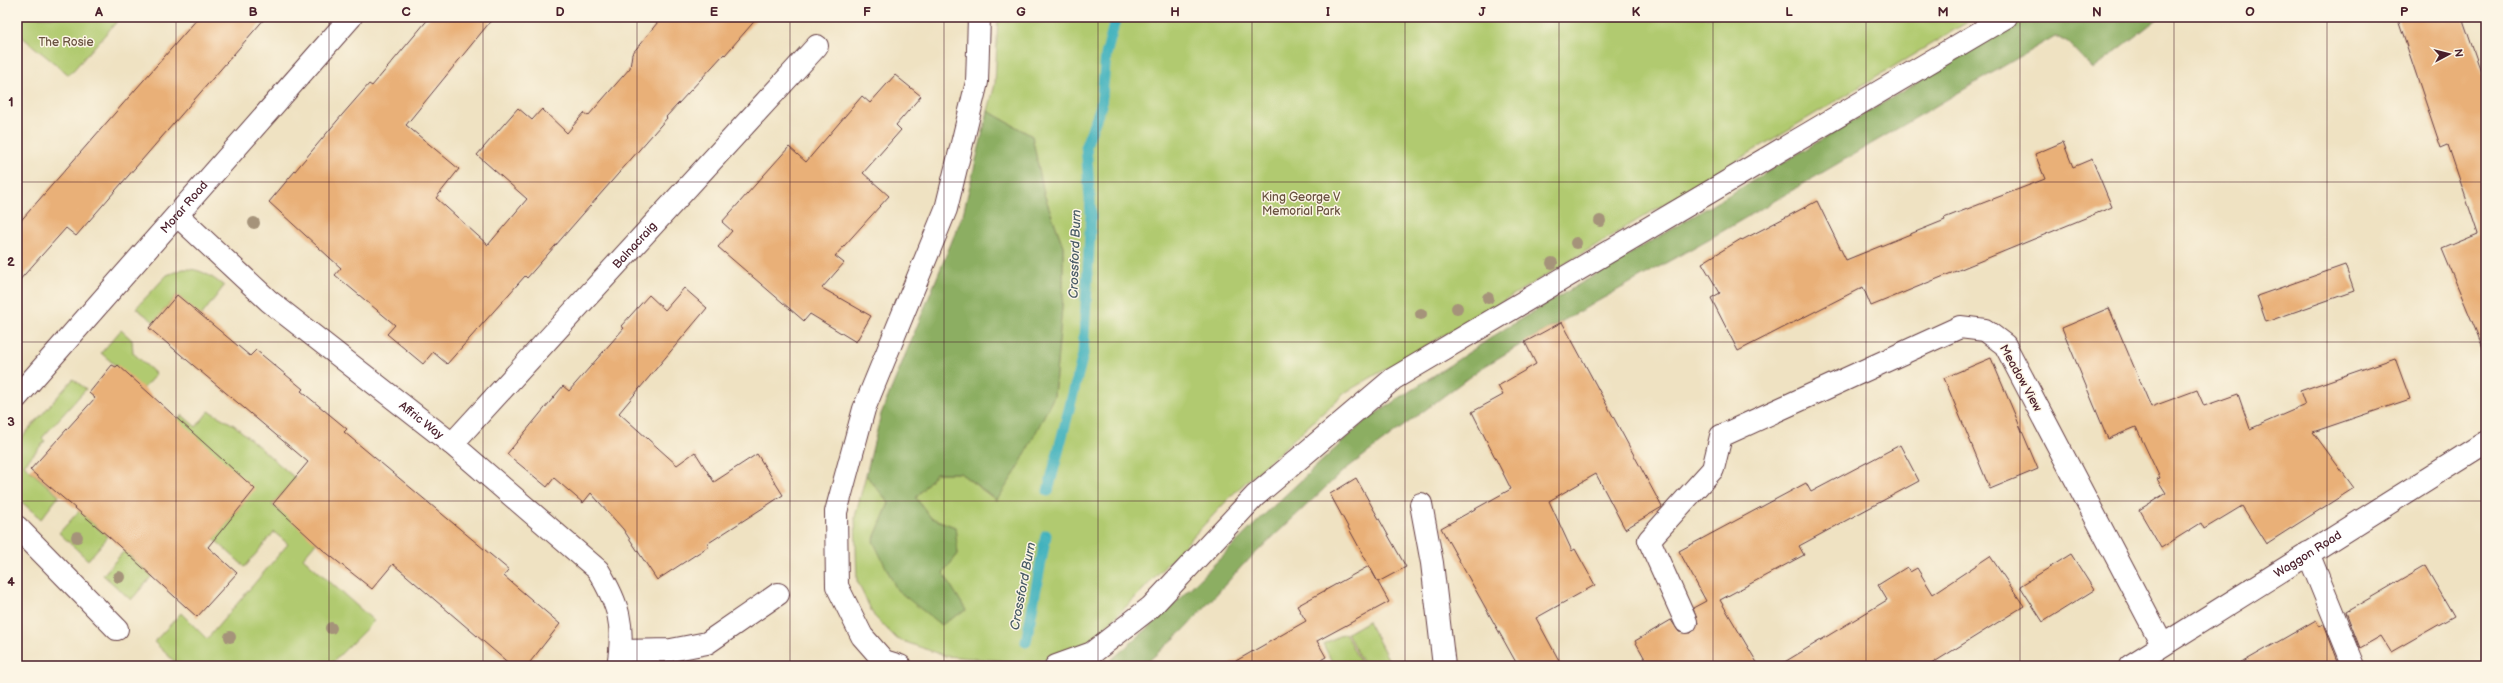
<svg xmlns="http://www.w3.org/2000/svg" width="2503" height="683" font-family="'Balsamiq Sans',sans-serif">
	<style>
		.green { fill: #b1ca70; stroke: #7e744e }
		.forest { fill: #8cae62; stroke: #6b6646 }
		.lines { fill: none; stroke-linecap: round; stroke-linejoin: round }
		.stream { stroke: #43b2bd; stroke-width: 11 }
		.building { fill: #e9b078 }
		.minor-casing { stroke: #633c42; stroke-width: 24 }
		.minor { stroke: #fff; stroke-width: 22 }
		.tree { fill: #a5937a }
		.grid { fill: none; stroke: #4a1f2b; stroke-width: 1; stroke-opacity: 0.55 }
		.labels { text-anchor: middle; stroke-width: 3; stroke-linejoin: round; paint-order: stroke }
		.park-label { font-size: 12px; fill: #695240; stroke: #fcf5e5 }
		.street-label { font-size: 12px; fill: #4a1f2b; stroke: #fcf5e5 }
		.water-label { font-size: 13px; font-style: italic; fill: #475a65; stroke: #fcf5e5 }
		.neatline { fill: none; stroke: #4a1f2b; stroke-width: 1.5 }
		.grid-label { font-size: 13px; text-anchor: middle; font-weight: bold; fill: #4a1f2b }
	</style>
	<rect width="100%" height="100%" fill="#fcf5e5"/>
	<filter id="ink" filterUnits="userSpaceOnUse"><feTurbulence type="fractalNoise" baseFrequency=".025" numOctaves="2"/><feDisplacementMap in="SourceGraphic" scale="8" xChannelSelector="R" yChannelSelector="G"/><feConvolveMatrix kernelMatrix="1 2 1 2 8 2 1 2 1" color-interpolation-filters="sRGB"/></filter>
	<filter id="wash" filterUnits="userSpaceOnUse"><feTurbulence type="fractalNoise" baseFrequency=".012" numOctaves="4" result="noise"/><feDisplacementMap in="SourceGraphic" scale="16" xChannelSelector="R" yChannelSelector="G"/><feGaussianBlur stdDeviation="0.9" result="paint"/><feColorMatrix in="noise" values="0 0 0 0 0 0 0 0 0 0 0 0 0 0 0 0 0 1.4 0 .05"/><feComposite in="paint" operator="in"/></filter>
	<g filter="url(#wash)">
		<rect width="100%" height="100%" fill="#efe2c2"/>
		<!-- green -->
		<g class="green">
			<path d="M17 17H121L69 75 17 33Z"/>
			<path d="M998 17H1976L1493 307 1346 392 1236 491 1136 597 1087 644 1032 663 945 656 897 639 874 616 857 581 855 517 866 475 889 503 873 541 966 611 943 573 958 554 955 527 931 518 916 498 936 473H960L996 500 1054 396 1063 296V246L1044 194 1032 136 988 111 995 84Z"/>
			<path d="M183 269C200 268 211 276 224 286L201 316 177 295 154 322 136 308 167 275Z"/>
			<path d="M121 330 132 340 133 353 156 374 143 389 101 353Z"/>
			<path d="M73 379 86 389 42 438 45 441 24 465 59 496 41 519 17 498V443Z"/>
			<path d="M209 411 234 425 295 478 272 505 280 511 335 520 303 558 374 621 329 666H179L154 642 181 613 207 639 288 544 274 532 245 567 214 539 243 504 165 434 182 415 196 427Z"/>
			<path d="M79 511 108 537 88 560 59 533Z"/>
			<path d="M124 551 152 576 131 600 103 575Z"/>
			<path d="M1368 621 1392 666H1364L1347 633Z"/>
			<path d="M1345 633 1362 666H1334L1323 644Z"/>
		</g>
		<!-- forest -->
		<g class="forest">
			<path d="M2027 17H2160L2093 69 2068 43 2055 36 1723 231 1525 342 1480 369 1342 472 1242 566 1184 630 1143 666H1104L1161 617 1265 514 1366 420 1506 328Z"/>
			<path d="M988 111 1032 136 1044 194 1063 246V296L1054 396 1017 470 997 500 960 473H936L916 498 931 518 955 527 958 554 943 573 966 610 941 625 897 590 873 541 889 503 866 475 881 414 963 214Z"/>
		</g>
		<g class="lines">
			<!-- stream -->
			<g class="stream">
				<path d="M1048 491 1083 355 1091 214 1086 145 1101 106 1106 55 1116 17"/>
				<path d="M1026 642 1046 535"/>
			</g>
		</g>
		<g id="blocks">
			<!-- building -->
			<g class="building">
				<path d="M199 17H266L76 236 66 228 17 283V225Z"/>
				<path d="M430 17H494L406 125 459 169 436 198 488 245 527 199 477 155 518 108 532 120 542 109 567 133 584 113 588 116 630 68 632 54 662 17H758L725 55 724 54 666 117 667 118 527 278 525 276 447 364 433 352 423 364 387 334 395 325 335 275 341 268 269 202 342 115 369 84 372 86Z"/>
				<path d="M2397 17H2462L2486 86V355L2442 249 2478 234 2448 145 2441 148Z"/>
				<path d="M895 75 921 96 896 125 901 130 863 173 889 196 835 256 844 263 822 288 871 316 856 342 810 314 804 321 718 247 732 231 722 222 789 147 806 162 862 96 870 103Z"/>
				<path d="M2063 142 2073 167 2092 159 2112 207 1871 306 1863 287 1738 351 1711 298 1720 293 1702 263 1741 239 1742 240 1817 201 1846 260 1945 220 1944 218 2045 179 2035 154Z"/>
				<path d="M2345 265 2354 291 2266 322 2257 296Z"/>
				<path d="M684 288 707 308 619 413 677 465 695 452 714 482 757 454 783 495 707 544 709 546 657 580 623 529 591 493 583 503 554 478 547 487 507 454 563 386 569 391 624 328 621 326 649 295 665 310Z"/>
				<path d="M177 295 250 356 256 350 303 389 301 391 347 429 344 432 509 570 504 576 560 624 527 666H512L393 564 372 589 323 550 273 504 308 462 149 328Z"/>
				<path d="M2109 308 2151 407 2197 390 2204 406 2238 394 2250 429 2305 405 2300 391 2395 358 2410 399 2313 432 2354 488 2266 544 2242 506 2204 529 2201 523 2161 548 2139 510 2166 493 2157 479 2160 478 2136 427 2108 439 2062 328Z"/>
				<path d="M1562 322 1662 507 1625 529 1596 474 1549 501 1572 551 1575 549 1595 585 1536 618 1562 666H1518L1441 528 1511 489 1472 412 1503 395 1498 386 1536 364 1525 342Z"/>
				<path d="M1991 358 2038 469 1990 489 1944 378Z"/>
				<path d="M112 365 116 367 118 365 255 489 208 547 237 573 197 617 108 536 30 470 95 398 89 393Z"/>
				<path d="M1900 445 1919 481 1799 546 1804 555 1720 600 1759 666H1649L1635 641 1671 620 1679 632 1691 633 1698 623 1693 608 1706 601 1679 551 1806 483 1811 492Z"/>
				<path d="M1356 478 1406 567 1378 582 1330 494Z"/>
				<path d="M2071 554 2094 590 2043 622 2020 586Z"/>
				<path d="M1990 556 2024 606 1928 666H1778L1887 600 1878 585 1907 567 1910 572 1917 568 1933 594Z"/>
				<path d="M1369 566 1389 602 1317 641 1326 657 1310 666H1227L1306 621 1297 606Z"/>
				<path d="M2425 566 2454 616 2391 652 2381 636 2360 648 2346 612Z"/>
				<path d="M2316 620 2319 627 2324 625 2338 661 2329 666H2236Z"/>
			</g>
		</g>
	</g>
	<g filter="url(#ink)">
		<use href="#blocks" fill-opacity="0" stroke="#633c42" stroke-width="1"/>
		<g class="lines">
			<!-- minor casing -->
			<g class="minor-casing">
				<g id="minor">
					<path id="s1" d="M178 216 269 301 452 444 598 570C619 605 625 625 618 666"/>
					<path id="s2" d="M17 397 351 17"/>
					<path id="s3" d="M452 444 817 46"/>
					<path d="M1421 504 1432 563 1444 666"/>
					<path d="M17 527 117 629"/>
					<path d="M2308 553 2354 666"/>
					<path d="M1686 622 1649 540 1713 469 1721 436 1960 327 1985 330 2005 345 2162 644"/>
					<path d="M621 651 671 650 707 643 778 594"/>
					<path d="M900 666 884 661 862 636 837 586 836 512 864 409 946 209 977 82 979 17"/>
					<path d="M1056 666 1092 653 1151 607 1255 496 1393 379 2006 17"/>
					<path id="s4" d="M2130 666 2486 442"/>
				</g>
			</g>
			<!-- minor -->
			<use href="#minor" class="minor"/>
		</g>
		<!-- trees -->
		<g class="tree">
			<circle cx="1600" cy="221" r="6"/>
			<circle cx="254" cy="223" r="6"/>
			<circle cx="1576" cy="243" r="6"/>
			<circle cx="1552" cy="263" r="6"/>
			<circle cx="1488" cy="298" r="6"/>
			<circle cx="1457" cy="308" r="6"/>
			<circle cx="1421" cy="314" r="6"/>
			<circle cx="77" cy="537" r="6"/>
			<circle cx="119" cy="577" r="6"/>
			<circle cx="331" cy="628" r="6"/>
			<circle cx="230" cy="637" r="6"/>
		</g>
	</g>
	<!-- grid -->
	<path class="grid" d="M176 17V666M329 17V666M483 17V666M637 17V666M790 17V666M944 17V666M1098 17V666M1252 17V666M1405 17V666M1559 17V666M1713 17V666M1866 17V666M2020 17V666M2174 17V666M2327 17V666M17 182H2486M17 342H2486M17 501H2486"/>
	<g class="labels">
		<!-- park labels -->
		<g class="park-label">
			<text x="66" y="46">The Rosie</text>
			<text x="1301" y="201">King George V<tspan x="1301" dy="14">Memorial Park</tspan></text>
		</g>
		<!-- street labels -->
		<g class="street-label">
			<text dy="4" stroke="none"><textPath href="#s2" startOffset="253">Morar Road</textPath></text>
			<text dy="4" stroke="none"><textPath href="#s3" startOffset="270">Balnacraig</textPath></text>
			<text transform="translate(2021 378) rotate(61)" y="4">Meadow View</text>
			<text dy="4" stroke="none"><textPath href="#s1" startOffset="318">Affric Way</textPath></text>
			<text dy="4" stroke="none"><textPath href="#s4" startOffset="210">Waggon Road</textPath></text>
		</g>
		<!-- water labels -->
		<g class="water-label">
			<text transform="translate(1074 254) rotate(-88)" y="5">Crossford Burn</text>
			<text transform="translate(1022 586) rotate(-79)" y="5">Crossford Burn</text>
		</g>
	</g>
	<!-- margin -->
	<rect width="2503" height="683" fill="none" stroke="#fcf5e5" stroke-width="44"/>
	<!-- north arrow -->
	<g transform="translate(2449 54) rotate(83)" stroke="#fcf5e5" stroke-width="3" paint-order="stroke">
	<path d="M0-3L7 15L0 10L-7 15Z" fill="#4a1f2b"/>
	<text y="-6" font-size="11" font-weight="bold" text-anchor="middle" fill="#4a1f2b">N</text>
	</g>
	<rect x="22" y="22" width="2459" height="639" class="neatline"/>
	<g class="grid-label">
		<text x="99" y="16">A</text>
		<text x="253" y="16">B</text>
		<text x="406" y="16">C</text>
		<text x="560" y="16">D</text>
		<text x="714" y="16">E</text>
		<text x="867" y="16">F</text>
		<text x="1021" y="16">G</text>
		<text x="1175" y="16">H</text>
		<text x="1328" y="16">I</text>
		<text x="1482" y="16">J</text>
		<text x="1636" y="16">K</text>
		<text x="1789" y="16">L</text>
		<text x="1943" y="16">M</text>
		<text x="2097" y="16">N</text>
		<text x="2250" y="16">O</text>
		<text x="2404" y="16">P</text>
		<text x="11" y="106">1</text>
		<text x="11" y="266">2</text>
		<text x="11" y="426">3</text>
		<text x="11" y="586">4</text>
	</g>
</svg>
